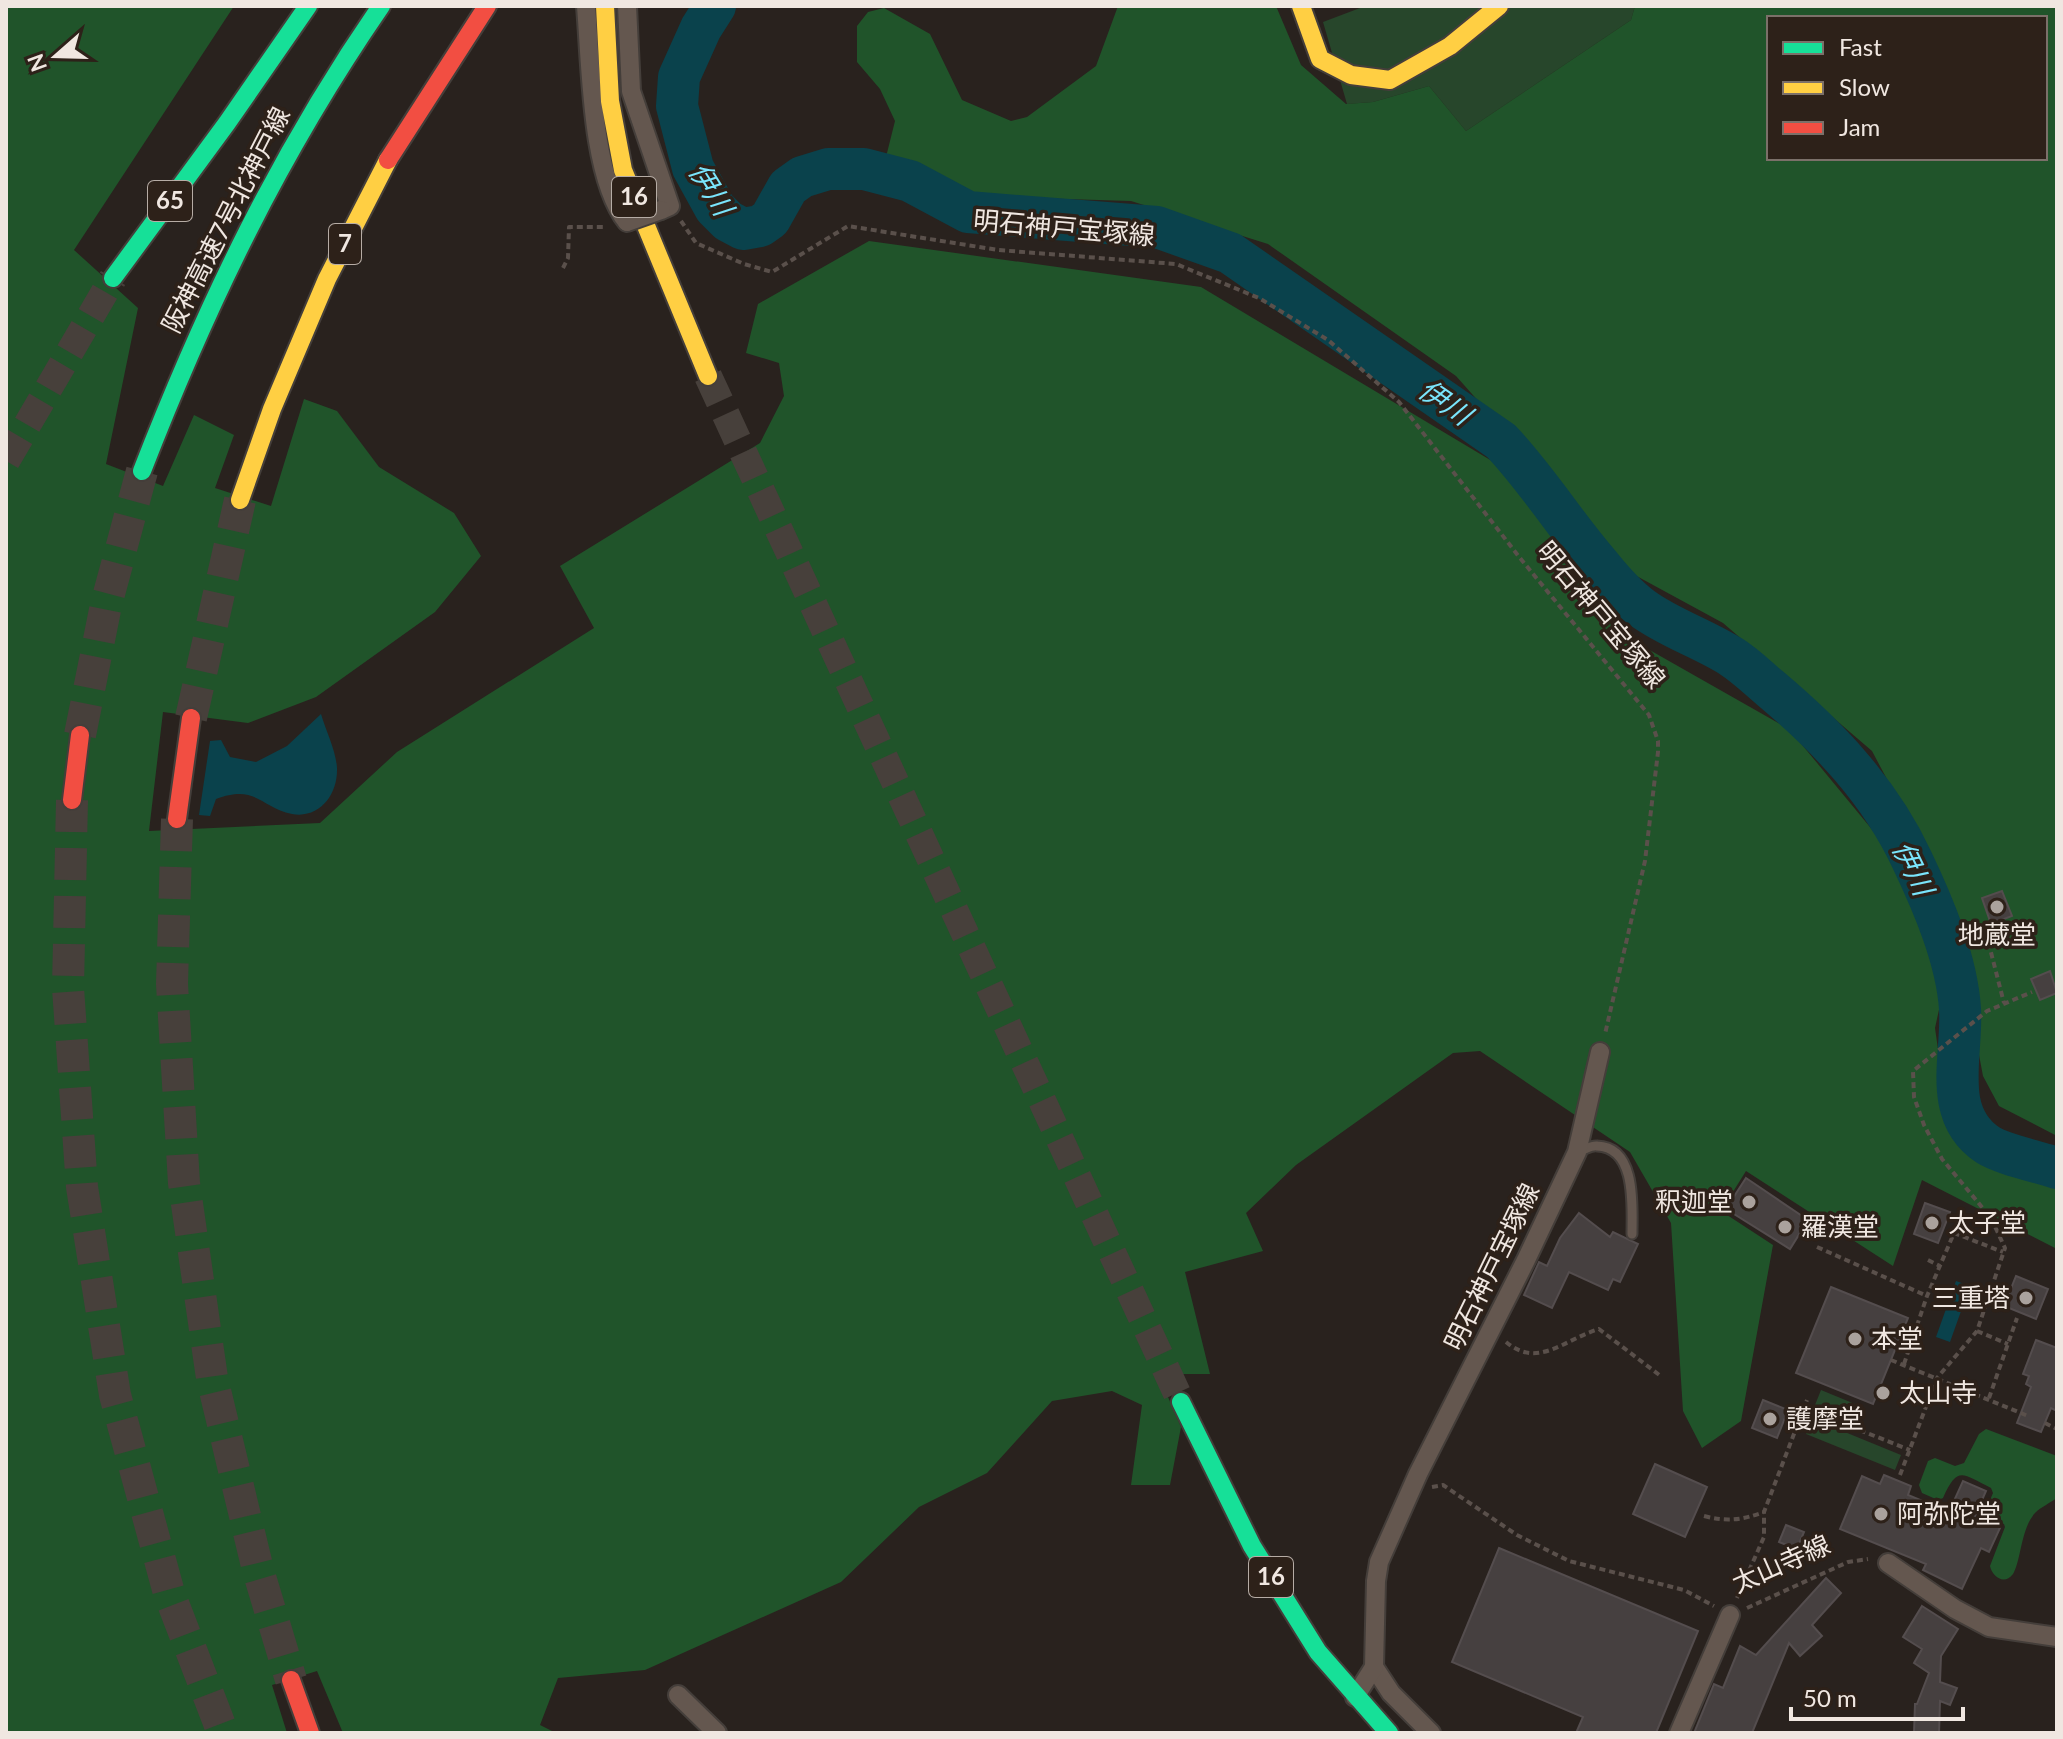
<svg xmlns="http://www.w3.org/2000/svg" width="2063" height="1739" font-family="Lato,'Noto Sans JP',sans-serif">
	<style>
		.green { fill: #27462b }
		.forest { fill: #20542a; fill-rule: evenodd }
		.water { fill: #0a424c }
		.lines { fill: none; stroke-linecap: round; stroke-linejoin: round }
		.river { stroke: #0a424c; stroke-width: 42 }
		.building { fill: #464040; stroke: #544d4e; stroke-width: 2 }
		.primary-tunnel { stroke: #47403b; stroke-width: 28; stroke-dasharray: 28 14; stroke-linecap: butt }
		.highway-tunnel { stroke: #47403b; stroke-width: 32; stroke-dasharray: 32 16; stroke-linecap: butt }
		.lane-casing { stroke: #443e3a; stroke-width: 13 }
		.street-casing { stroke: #443e3a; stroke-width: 22 }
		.fast-casing { stroke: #443e3a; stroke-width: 22 }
		.slow-casing { stroke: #443e3a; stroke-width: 22 }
		.jam-casing { stroke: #443e3a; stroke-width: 22 }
		.path { stroke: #5a504b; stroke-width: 4; stroke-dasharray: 6 4; stroke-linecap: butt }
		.lane { stroke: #64574f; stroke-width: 9 }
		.street { stroke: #64574f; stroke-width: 18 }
		.fast { stroke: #16e098; stroke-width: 18 }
		.slow { stroke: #ffcf43; stroke-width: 18 }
		.jam { stroke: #f24e42; stroke-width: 18 }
		.street-bridge-casing { stroke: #443e3a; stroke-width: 22; stroke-linecap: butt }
		.street-bridge { stroke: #64574f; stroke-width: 18 }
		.poi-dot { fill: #aaa29d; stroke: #2d2119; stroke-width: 3 }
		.labels { text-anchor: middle; stroke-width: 7; stroke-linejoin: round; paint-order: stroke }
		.shield { fill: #2d2119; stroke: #b6aca5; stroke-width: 2 }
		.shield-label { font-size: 24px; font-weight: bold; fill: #f0e7e1 }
		.street-label { font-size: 26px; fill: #f0e7e1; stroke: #2d2119 }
		.poi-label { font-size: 26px; fill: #f0e7e1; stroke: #2d2119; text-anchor: start }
		.water-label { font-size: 28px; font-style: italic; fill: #7ae5fc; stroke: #2d2119 }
	</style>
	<rect width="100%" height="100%" fill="#29221e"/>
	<!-- green -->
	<g class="green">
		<path d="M1359 6H1635L1631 20 1466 131 1429 86 1373 102 1347 104 1323 22 1360 8Z"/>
		<path d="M1821 1390 1855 1404 1849 1419 1815 1405Z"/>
		<path d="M1813 1419 1901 1455 1895 1470 1806 1434Z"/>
	</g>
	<!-- forest -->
	<g class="forest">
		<path d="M6 6H234L74 250 138 308 106 464 163 486 194 415 234 435 215 488 271 506 304 399 337 411 379 467 454 513 481 556 435 612 316 697 248 723 163 712 149 831 320 823 397 752 594 628 560 566 760 443 784 396 779 363 746 353 758 304 869 241 1201 287 1502 467 1632 640 1789 729 1884 844 1910 894 1944 987 1935 1028 1950 1134 2057 1175V1249L1922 1180 1893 1266 1746 1171 1721 1211 1773 1245 1741 1421 1702 1448 1683 1411 1671 1223 1630 1152 1480 1051 1453 1053 1296 1165 1246 1213 1263 1251 1185 1272 1210 1374H1158L1181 1427 1170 1485H1131L1142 1405 1112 1391 1052 1401 987 1473 919 1507 841 1582 645 1670 558 1678 540 1725 556 1733H343L317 1671 272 1685 287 1733H6Z"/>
		<path d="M1118 6H1276L1301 65 1346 104 1373 102 1429 86 1466 131 1631 20 1635 6H2057V1136L1999 1106 1983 1076 1949 896 1872 751 1723 623 1631 573 1456 376 1268 244 1131 201 972 196 886 157 895 121 880 89 857 62V26L868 12 884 8 930 34 962 100 1011 121 1027 117 1096 66ZM1769 18H2045V158H1769Z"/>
		<path d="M1986 1429 2057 1456V1498C2050 1503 2041 1507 2035 1513 2021 1528 2021 1561 2013 1574 2004 1586 1992 1576 1990 1566L2005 1527 2004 1524 1986 1515 1985 1512 1993 1493 1991 1488C1962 1474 1958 1465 1943 1498L1938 1500 1922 1493 1919 1485 1928 1461 1935 1458 1955 1466 1964 1463 1979 1434Z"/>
	</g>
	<!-- water -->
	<g class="water">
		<path d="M321 714C326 731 336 751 337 768 338 794 320 819 292 814 260 807 256 784 216 799L210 816 199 815 210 741 221 740 230 757 256 762 287 746Z"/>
		<path d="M1956 1281 1970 1286 1950 1342 1936 1337Z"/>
	</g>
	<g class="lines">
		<!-- river -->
		<path class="river" d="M715 6 701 28 679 77 677 106 693 168 715 208 728 221 743 229 760 226 770 219 788 187 802 177 828 169H864L910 181 968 212 1157 227 1230 253 1501 441C1538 480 1565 525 1600 565 1612 580 1626 596 1642 608 1669 628 1704 639 1732 657 1746 666 1758 678 1770 688 1827 736 1880 791 1912 860 1933 904 1957 960 1960 1009 1963 1055 1941 1114 1988 1145 2002 1154 2039 1162 2057 1168"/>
	</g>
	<!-- building -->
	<g class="building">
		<path d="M2002 891 2012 916 1991 924 1982 898Z"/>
		<path d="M2050 971 2057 993 2040 1000 2031 979Z"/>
		<path d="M1746 1178 1808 1220 1790 1249 1726 1209Z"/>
		<path d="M1925 1203 1950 1212 1938 1243 1914 1234Z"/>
		<path d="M1579 1213 1610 1237 1613 1232 1638 1244 1620 1282 1613 1279 1608 1290 1569 1272 1552 1308 1524 1295 1539 1262 1547 1266 1560 1238Z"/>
		<path d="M2016 1276 2048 1289 2036 1319 2004 1306Z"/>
		<path d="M1831 1287 1908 1318 1873 1404 1796 1373Z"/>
		<path d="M2036 1340 2057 1348V1411L2051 1408 2041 1432 2017 1423 2031 1387 2026 1384 2029 1376 2023 1374Z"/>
		<path d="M1763 1400 1788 1410 1777 1438 1752 1428Z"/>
		<path d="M1655 1464 1707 1487 1685 1537 1633 1514Z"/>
		<path d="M1884 1475 1911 1486 1908 1495 1949 1512 1963 1481 1986 1491 1975 1516 2000 1528 1989 1552 1981 1548 1962 1589 1923 1570 1926 1564 1840 1529 1862 1476 1880 1484Z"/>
		<path d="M1786 1525 1804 1532 1797 1549 1779 1542Z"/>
		<path d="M1499 1548 1698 1631 1656 1733H1576L1583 1717 1452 1662Z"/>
		<path d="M1826 1578 1841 1593 1812 1625 1822 1636 1800 1656 1789 1643 1752 1733H1694L1714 1684 1723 1688 1740 1646 1756 1655Z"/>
		<path d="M1922 1606 1958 1629 1941 1656 1940 1682 1957 1688 1950 1705 1940 1701 1939 1733H1914L1915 1704H1917L1929 1673 1914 1663 1922 1649 1903 1637Z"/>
	</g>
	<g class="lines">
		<!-- primary-tunnel -->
		<g class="primary-tunnel">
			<path d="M708 376 1181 1402"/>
			<path d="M6 461 113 278"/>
		</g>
		<!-- highway-tunnel -->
		<g class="highway-tunnel">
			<path d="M191 718 240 500"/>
			<path d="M80 735 106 605 142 471"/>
			<path d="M72 800 68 988 82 1187 115 1395 169 1593 223 1733"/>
			<path d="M177 819 172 984 184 1183 212 1378 258 1570 291 1680"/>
		</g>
		<!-- lane casing -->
		<g class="lane-casing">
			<path id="lane" d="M1578 1151C1584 1150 1592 1145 1597 1146 1637 1147 1632 1207 1632 1234"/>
		</g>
		<!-- street casing -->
		<g class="street-casing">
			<g id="street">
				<path d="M586 6C591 65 591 177 627 222"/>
				<path d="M627 6 631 91 670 206 661 210"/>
				<path d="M1888 1563 1955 1609 1989 1627 2057 1637"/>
				<path d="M1374 1667 1391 1693 1431 1733"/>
				<path d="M678 1695 717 1733"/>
				<path d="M1355 1697 1374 1667 1376 1581 1379 1562 1418 1474 1526 1260 1577 1152 1600 1052"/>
				<path d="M1679 1733 1730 1615"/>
			</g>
		</g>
		<!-- fast casing -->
		<g class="fast-casing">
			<g id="fast">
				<path d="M113 278 227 123 308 6"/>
				<path d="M142 471C207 304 279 154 381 6"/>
				<path d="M1181 1402 1252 1546 1318 1652 1389 1733"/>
			</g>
		</g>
		<!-- slow casing -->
		<g class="slow-casing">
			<g id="slow">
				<path d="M605 6 610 101 623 170 708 376"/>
				<path d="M1301 6 1320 59 1351 75 1390 80 1450 46 1499 6"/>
				<path d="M240 500 272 409 327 279 388 160"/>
			</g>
		</g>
		<!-- jam casing -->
		<g class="jam-casing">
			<g id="jam">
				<path d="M388 160 487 6"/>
				<path d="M72 800 80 735"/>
				<path d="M177 819 191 718"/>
				<path d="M291 1680 310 1733"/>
			</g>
		</g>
		<!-- path -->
		<g class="path">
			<path d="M681 221 696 243 744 264 772 272 848 226 998 250 1176 264 1259 298 1328 340 1399 402 1520 558 1649 715 1658 741V752L1645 861 1605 1034"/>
			<path d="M563 268 568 258 569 227H605"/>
			<path d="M1986 933 2004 1003"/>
			<path d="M1817 1247 1927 1296"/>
			<path d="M1928 1260 1940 1266"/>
			<path d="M1977 1331 2008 1344"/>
			<path d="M1506 1342C1538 1369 1563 1340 1599 1329L1662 1377"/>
			<path d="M1891 1360 2028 1416"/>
			<path d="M1904 1364 1927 1296 1954 1233 2003 1252"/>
			<path d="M1989 1398 2017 1318"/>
			<path d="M1804 1408 1910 1450"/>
			<path d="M2045 1423 2057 1429"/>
			<path d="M1900 1475 1937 1378 1977 1331 2005 1248 1991 1218 1942 1159 1924 1125 1914 1097 1913 1071 1987 1011 2032 992"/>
			<path d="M1432 1487 1443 1485 1517 1535 1569 1561 1684 1590 1714 1606"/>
			<path d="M1704 1516C1727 1522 1742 1520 1764 1512"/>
			<path d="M1737 1598 1764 1537V1512L1807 1400"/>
			<path d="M1747 1608 1848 1562 1868 1559"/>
		</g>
		<!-- lane -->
		<use href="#lane" class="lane"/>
		<!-- street -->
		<use href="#street" class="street"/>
		<!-- fast -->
		<use href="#fast" class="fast"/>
		<!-- slow -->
		<use href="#slow" class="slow"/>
		<!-- jam -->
		<use href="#jam" class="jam"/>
		<!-- street-bridge casing -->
		<g class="street-bridge-casing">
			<path id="street-bridge" d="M627 222 661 210"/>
		</g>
		<!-- street-bridge -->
		<use href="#street-bridge" class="street-bridge"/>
	</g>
	<!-- markers -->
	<g class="poi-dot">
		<circle cx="1997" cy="907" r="8"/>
		<circle cx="1749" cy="1202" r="8"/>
		<circle cx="1932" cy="1223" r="8"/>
		<circle cx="1785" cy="1227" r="8"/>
		<circle cx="2026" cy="1298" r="8"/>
		<circle cx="1855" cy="1339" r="8"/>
		<circle cx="1883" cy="1393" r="8"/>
		<circle cx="1770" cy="1419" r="8"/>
		<circle cx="1881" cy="1514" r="8"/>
	</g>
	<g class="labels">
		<!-- shield labels -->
		<g class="shield">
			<rect x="612" y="177" width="44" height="40" rx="6"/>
			<rect x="148" y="181" width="44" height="40" rx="6"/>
			<rect x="329" y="224" width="32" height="40" rx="6"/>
			<rect x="1249" y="1557" width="44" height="40" rx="6"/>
		</g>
		<g class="shield-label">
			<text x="634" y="205">16</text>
			<text x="170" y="209">65</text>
			<text x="345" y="252">7</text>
			<text x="1271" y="1585">16</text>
		</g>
		<!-- street labels -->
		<g class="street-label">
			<text transform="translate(226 220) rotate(-63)" y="9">阪神高速7号北神戸線</text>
			<text transform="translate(1064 228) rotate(5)" y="9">明石神戸宝塚線</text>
			<text transform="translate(1601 615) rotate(50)" y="9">明石神戸宝塚線</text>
			<text transform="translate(1492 1267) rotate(-64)" y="9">明石神戸宝塚線</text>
			<text transform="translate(1781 1564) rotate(-24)" y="9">太山寺線</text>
		</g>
		<!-- poi labels -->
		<g class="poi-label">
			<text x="1997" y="944" text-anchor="middle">地蔵堂</text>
			<text x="1733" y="1211" text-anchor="end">釈迦堂</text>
			<text x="1948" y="1232">太子堂</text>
			<text x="1801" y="1236">羅漢堂</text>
			<text x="2010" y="1307" text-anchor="end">三重塔</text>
			<text x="1871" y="1348">本堂</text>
			<text x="1899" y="1402">太山寺</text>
			<text x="1786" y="1428">護摩堂</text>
			<text x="1897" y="1523">阿弥陀堂</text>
		</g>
		<!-- water labels -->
		<g class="water-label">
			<text transform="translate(711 189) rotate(58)" y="10">伊川</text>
			<text transform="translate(1445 402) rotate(35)" y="10">伊川</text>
			<text transform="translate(1913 868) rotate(64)" y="10">伊川</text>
		</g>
	</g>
	<!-- border -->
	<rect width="2063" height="1739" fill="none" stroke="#f0e7e1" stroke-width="16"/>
	<!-- legend -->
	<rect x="1767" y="16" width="280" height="144" fill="#2d2119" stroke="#7b7069" stroke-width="2"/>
	<rect x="1783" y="42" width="40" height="12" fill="#16e098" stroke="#7b7069" stroke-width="2"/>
	<text x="1839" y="56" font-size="24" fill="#f0e7e1">Fast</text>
	<rect x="1783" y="82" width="40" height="12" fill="#ffcf43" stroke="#7b7069" stroke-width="2"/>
	<text x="1839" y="96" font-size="24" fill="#f0e7e1">Slow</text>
	<rect x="1783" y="122" width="40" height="12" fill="#f24e42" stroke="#7b7069" stroke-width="2"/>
	<text x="1839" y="136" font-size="24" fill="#f0e7e1">Jam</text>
	<!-- north arrow -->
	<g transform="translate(56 56) rotate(250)" stroke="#2d2119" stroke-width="6" paint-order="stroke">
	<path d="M0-6L14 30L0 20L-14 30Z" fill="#f0e7e1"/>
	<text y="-12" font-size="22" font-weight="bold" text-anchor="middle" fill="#f0e7e1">N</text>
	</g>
	<!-- scale -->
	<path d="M1791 1707v12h172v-12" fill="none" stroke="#f0e7e1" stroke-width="4"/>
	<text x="1803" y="1707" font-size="24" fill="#f0e7e1" stroke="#2d2119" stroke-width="6" paint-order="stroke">50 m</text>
</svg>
